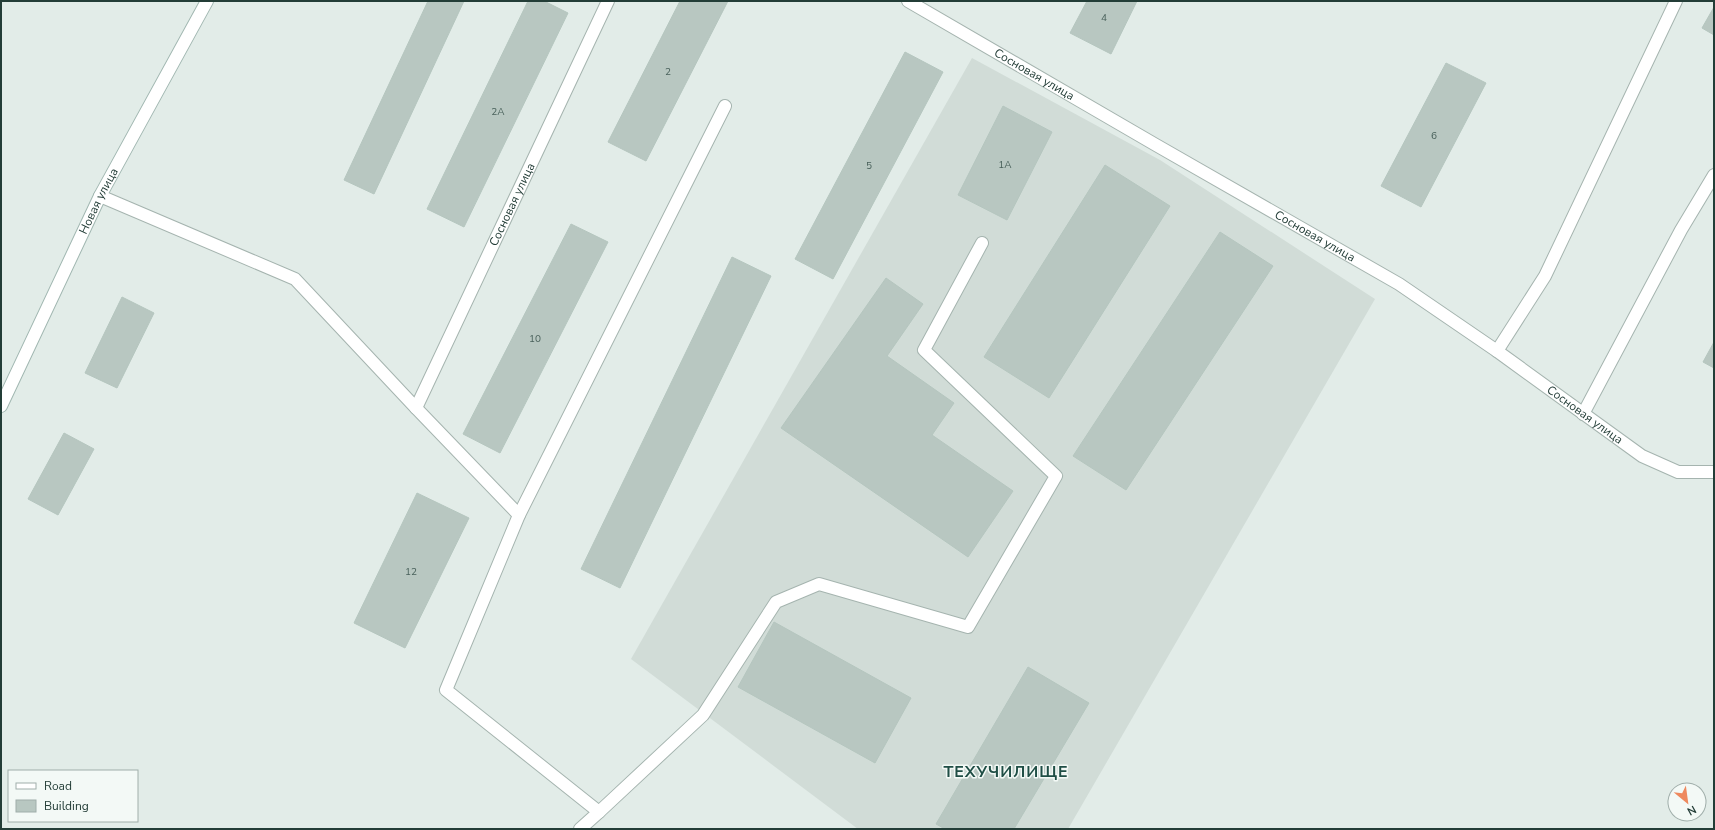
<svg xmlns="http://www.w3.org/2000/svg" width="1715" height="830" font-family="'Nunito Sans',sans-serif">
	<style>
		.built { fill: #d1dcd7 }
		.building { fill: #b8c7c1; stroke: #b5c6bf }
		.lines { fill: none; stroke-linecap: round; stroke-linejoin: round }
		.lane-casing { stroke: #a5b4af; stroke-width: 14 }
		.street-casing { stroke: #a5b4af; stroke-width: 14 }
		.secondary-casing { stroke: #a1b7b1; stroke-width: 14 }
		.lane { stroke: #fff; stroke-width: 12 }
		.street { stroke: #fff; stroke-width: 12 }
		.secondary { stroke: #fff; stroke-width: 12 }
		.labels { text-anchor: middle; stroke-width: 3; stroke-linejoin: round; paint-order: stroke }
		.number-label { font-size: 10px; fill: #48605a }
		.street-label { font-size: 12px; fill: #233d37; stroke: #f3f9f6 }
		.district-label { font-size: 16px; font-weight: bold; letter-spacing: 1px; fill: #1f4e45; stroke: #f3f9f6 }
	</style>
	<rect width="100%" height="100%" fill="#e2ece8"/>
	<!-- built -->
	<path class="built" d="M972 58 1160 160 1375 299 1068 829H858L631 659Z"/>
	<!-- building -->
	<g class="building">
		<path d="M428 1H464L374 194 344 180Z"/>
		<path d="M528 1H544L568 13 464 227 427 209Z"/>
		<path d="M680 1H728L646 161 608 142Z"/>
		<path d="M1087 1H1137L1111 54 1070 33Z"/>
		<path d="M1714 7V35L1702 28Z"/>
		<path d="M905 52 943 72 833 279 795 259Z"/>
		<path d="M1446 63 1486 83 1421 207 1381 186Z"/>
		<path d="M1003 106 1052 132 1007 220 958 195Z"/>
		<path d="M1105 165 1170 206 1049 398 984 357Z"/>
		<path d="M571 224 608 242 500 453 463 434Z"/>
		<path d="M1220 232 1273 266 1126 490 1073 456Z"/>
		<path d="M732 257 771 276 620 588 581 569Z"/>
		<path d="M886 278 923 304 887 356 954 403 932 435 1013 491 968 557 781 428Z"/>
		<path d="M122 297 154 313 117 388 85 373Z"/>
		<path d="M1714 342V368L1703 362Z"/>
		<path d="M64 433 94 449 58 515 28 499Z"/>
		<path d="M417 493 469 518 405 648 354 623Z"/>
		<path d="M774 622 911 698 875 763 738 687Z"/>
		<path d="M1028 667 1089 703 1014 829H945L936 824Z"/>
	</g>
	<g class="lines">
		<!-- lane casing -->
		<g class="lane-casing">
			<g id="lane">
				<path d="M1497 351 1545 276 1676 1"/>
				<path d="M1583 414 1681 230 1714 175"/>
				<path d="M599 812 703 715 776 602 819 584 968 627 1056 476 924 350 982 243"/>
			</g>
		</g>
		<!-- street casing -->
		<g class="street-casing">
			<g id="street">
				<path id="s1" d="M908 1 1156 145 1399 284 1497 351 1642 456 1678 472H1714"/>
				<path d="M100 196 295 279 416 408 519 515"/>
				<path id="s2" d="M416 408 608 1"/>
				<path d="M580 829 599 812 446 690 519 515 725 106"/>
			</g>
		</g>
		<!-- secondary casing -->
		<g class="secondary-casing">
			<g id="secondary">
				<path id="s3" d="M1 406 100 196 207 1"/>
			</g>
		</g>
		<!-- lane -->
		<use href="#lane" class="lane"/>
		<!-- street -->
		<use href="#street" class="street"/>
		<!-- secondary -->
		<use href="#secondary" class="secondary"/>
	</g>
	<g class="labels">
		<!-- number labels -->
		<g class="number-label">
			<text x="1104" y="21">4</text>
			<text x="668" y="75">2</text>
			<text x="498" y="115">2А</text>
			<text x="1434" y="139">6</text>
			<text x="1005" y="168">1А</text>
			<text x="869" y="169">5</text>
			<text x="535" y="342">10</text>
			<text x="411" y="575">12</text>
		</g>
		<!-- street labels -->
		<g class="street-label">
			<text dy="4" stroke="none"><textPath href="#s1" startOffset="146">Сосновая улица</textPath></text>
			<text dy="4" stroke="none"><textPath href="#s3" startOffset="227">Новая улица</textPath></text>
			<text dy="4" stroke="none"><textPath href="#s2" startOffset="225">Сосновая улица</textPath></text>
			<text dy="4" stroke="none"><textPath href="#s1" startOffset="470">Сосновая улица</textPath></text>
			<text dy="4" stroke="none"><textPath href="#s1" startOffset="794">Сосновая улица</textPath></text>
		</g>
		<!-- district labels -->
		<g class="district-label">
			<text x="1006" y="777">ТЕХУЧИЛИЩЕ</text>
		</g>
	</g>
	<!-- border -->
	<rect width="1715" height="830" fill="none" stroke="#233d37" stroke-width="4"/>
	<!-- legend -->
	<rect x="8" y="770" width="130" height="52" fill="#f3f9f6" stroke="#a0aeaa"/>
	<rect x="16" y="783" width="20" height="6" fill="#ffffff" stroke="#a0aeaa"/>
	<text x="44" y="790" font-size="12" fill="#233d37">Road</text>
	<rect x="16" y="800" width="20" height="12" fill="#b8c7c1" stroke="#a0aeaa"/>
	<text x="44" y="810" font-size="12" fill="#233d37">Building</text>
	<!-- north arrow -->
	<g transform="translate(1687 802) rotate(151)"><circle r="19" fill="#f3f9f6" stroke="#a0aeaa"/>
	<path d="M0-3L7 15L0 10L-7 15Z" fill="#ee895e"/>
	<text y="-6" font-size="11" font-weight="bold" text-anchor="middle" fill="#233d37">N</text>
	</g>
</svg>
